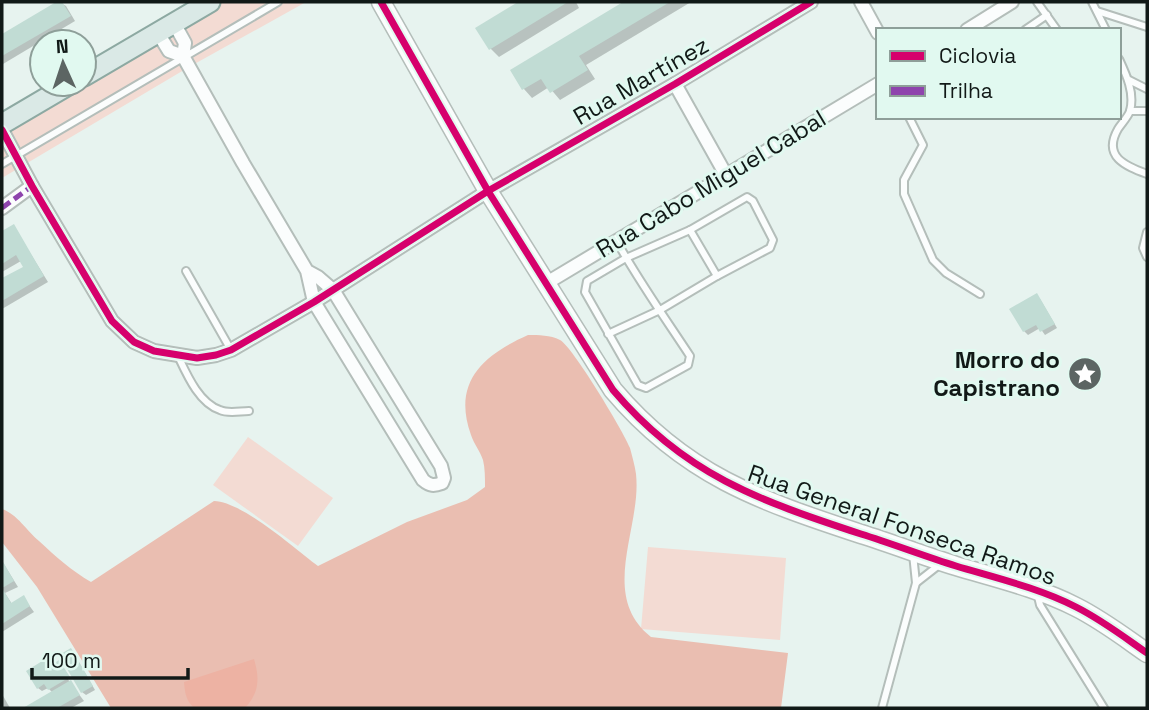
<svg xmlns="http://www.w3.org/2000/svg" width="1149" height="710" font-family="'Space Grotesk',sans-serif">
	<style>
		.green { fill: #f3dbd3 }
		.forest { fill: #eabeb1 }
		.water { fill: #edb2a3 }
		.shadow { fill: #0003 }
		.building { fill: #c1dcd4 }
		.lines { fill: none; stroke-linecap: round; stroke-linejoin: round }
		.lane-casing { stroke: #b4beba; stroke-width: 10 }
		.street-casing { stroke: #b4beba; stroke-width: 16 }
		.secondary-casing { stroke: #b4beba; stroke-width: 21 }
		.primary-casing { stroke: #8da9a2; stroke-width: 23 }
		.lane { stroke: #fbfdfd; stroke-width: 6 }
		.street { stroke: #fbfdfd; stroke-width: 12 }
		.secondary { stroke: #fbfdfd; stroke-width: 18 }
		.primary { stroke: #dae9e6; stroke-width: 19 }
		.quiet { stroke: #8e44ad; stroke-width: 5; stroke-dasharray: 10 5; stroke-linecap: butt }
		.cycleway-casing { stroke: #e1f9f0; stroke-width: 11 }
		.cycleway { stroke: #d6006c; stroke-width: 7 }
		.labels { text-anchor: middle; stroke-width: 6; stroke-linejoin: round; paint-order: stroke }
		.street-label { font-size: 24px; fill: #111917; stroke: #e1f9f0 }
		.poi-label { font-size: 24px; font-weight: bold; fill: #111917; stroke: #e1f9f0; text-anchor: end }
	</style>
	<rect width="100%" height="100%" fill="#e7f3ef"/>
	<!-- green -->
	<g class="green">
		<path d="M205 2H306L189 67 2 178V122Z"/>
		<path d="M248 437 333 498 298 546 213 485Z"/>
		<path d="M648 547 786 558 780 640 641 629Z"/>
	</g>
	<!-- forest -->
	<path class="forest" d="M528 335C539 335 550 335 560 340 572 346 624 432 630 448 632 456 635 466 636 474 642 528 598 595 651 637L788 653 781 708H111L37 587 2 542V509C17 514 27 531 39 541 55 556 72 571 91 582L214 501C243 502 294 548 318 566L407 522 467 500 485 487C485 478 485 468 483 460 480 451 474 444 471 435 452 382 483 355 528 335Z"/>
	<!-- water -->
	<path class="water" d="M254 659C260 679 259 693 245 708H194C186 700 185 694 184 682Z"/>
	<!-- shadow -->
	<g class="shadow">
		<path d="M59 2 66 6 75 21 3 64 2 36Z"/>
		<path d="M521 2H576L579 8 499 57 491 49 478 28Z"/>
		<path d="M627 2H691L586 65 595 79 560 100 549 87 532 98 524 89 512 71Z"/>
		<path d="M14 227 48 282 2 309V280L25 268 21 261 2 272V234Z"/>
		<path d="M1040 299 1057 328 1045 335 1040 328 1028 335 1024 331Z"/>
		<path d="M2 561 18 587 5 593 12 604 23 597 34 612 2 632Z"/>
		<path d="M74 654 95 690 86 695 82 692Z"/>
		<path d="M44 663 49 668 61 664 69 681 84 701 71 708H26L53 693 48 688 42 691 38 688Z"/>
		<path d="M2 694 10 708H2Z"/>
	</g>
	<!-- building -->
	<g class="building">
		<path d="M56 2H62L71 16 2 56V34Z"/>
		<path d="M518 2H568L489 50 475 28Z"/>
		<path d="M623 2H670L579 56 588 70 550 93 541 79 522 90 510 70Z"/>
		<path d="M14 224 44 276 2 301V278L23 267 16 255 2 264V231Z"/>
		<path d="M1037 293 1055 324 1040 332 1036 325 1023 332 1009 309Z"/>
		<path d="M2 560 14 581 4 587H2Z"/>
		<path d="M2 588 11 603 24 595 30 606 2 624Z"/>
		<path d="M71 648 93 686 81 693 59 655Z"/>
		<path d="M44 660 48 667 59 660 70 677 48 690 44 684 37 689 26 671Z"/>
		<path d="M71 680 80 695 57 708H23Z"/>
	</g>
	<g class="lines">
		<!-- lane casing -->
		<g class="lane-casing">
			<g id="lane">
				<path d="M1037 2 1057 30"/>
				<path d="M1092 2 1106 30"/>
				<path d="M1097 11 1147 27"/>
				<path d="M1025 30 1047 15"/>
				<path d="M1119 59C1126 74 1135 93 1130 111 1128 117 1121 124 1118 129 1102 157 1126 166 1147 174"/>
				<path d="M1129 80 1147 89"/>
				<path d="M1130 111H1147"/>
				<path d="M909 117 923 145 904 180V194L933 260 946 273 980 294"/>
				<path d="M2 164 278 2"/>
				<path d="M690 230 717 276"/>
				<path d="M1147 232 1143 248 1147 257"/>
				<path d="M186 271 231 350"/>
				<path d="M608 334 660 310 717 276 770 248 773 240 753 201 747 197 690 230 626 258 587 281 585 292 638 385 646 388 688 365 690 356C665 318 638 280 616 240"/>
				<path d="M178 356C187 375 199 403 220 410 228 414 240 411 249 411"/>
				<path d="M916 583 939 565"/>
				<path d="M1037 592 1040 605 1104 708"/>
				<path d="M882 708 916 583 913 554"/>
			</g>
		</g>
		<!-- street casing -->
		<g class="street-casing">
			<g id="street">
				<path d="M861 2 878 33"/>
				<path d="M174 23 185 43 183 56 243 163 307 271 314 302 423 480C430 486 434 486 442 483L444 478 441 466 333 290 318 277 307 271"/>
				<path d="M967 30 1012 2"/>
				<path d="M158 33 169 51 183 56"/>
				<path d="M675 84 726 175"/>
				<path d="M2 130 32 186 112 321 134 342 154 351 197 358 216 355 231 350 314 302 488 191 675 84 811 2"/>
				<path d="M2 208 32 186"/>
				<path d="M545 284 878 84"/>
			</g>
		</g>
		<!-- secondary casing -->
		<g class="secondary-casing">
			<path id="secondary" d="M381 2 488 191 613 390C685 475 758 500 861 534 893 544 924 556 956 566 996 578 1039 588 1076 607 1102 620 1124 637 1147 653"/>
		</g>
		<!-- primary casing -->
		<g class="primary-casing">
			<g id="primary">
				<path d="M84 76 210 2"/>
				<path d="M2 124 70 84"/>
			</g>
		</g>
		<!-- lane -->
		<use href="#lane" class="lane"/>
		<!-- street -->
		<use href="#street" class="street"/>
		<!-- secondary -->
		<use href="#secondary" class="secondary"/>
		<!-- primary -->
		<use href="#primary" class="primary"/>
		<!-- quiet -->
		<path class="quiet" d="M2 208 32 186"/>
		<!-- cycleway casing -->
		<g class="cycleway-casing">
			<g id="cycleway">
				<path d="M381 2 488 191 613 390C685 475 758 500 861 534 893 544 924 556 956 566 996 578 1039 588 1076 607 1102 620 1124 637 1147 653"/>
				<path d="M2 130 32 186 112 321 134 342 154 351 197 358 216 355 231 350 314 302 488 191 675 84 811 2"/>
			</g>
		</g>
		<!-- cycleway -->
		<use href="#cycleway" class="cycleway"/>
	</g>
	<!-- icons -->
	<defs>
		<g id="sight-disc" transform="scale(1.75)"><circle r="9.5" fill="#5c6563" stroke="#e1f9f0"/><path d="M0-6L1.8-2.2L6-1.7L2.9 1.2L3.7 5.4L0 3.3L-3.7 5.4L-2.9 1.2L-6-1.7L-1.8-2.2Z" fill="#fff"/></g>
	</defs>
	<g fill-rule="evenodd">
		<use href="#sight-disc" x="1085" y="374"/>
	</g>
	<g class="labels">
		<!-- street labels -->
		<g class="street-label">
			<text transform="translate(641 81) rotate(-30)" y="8">Rua Martínez</text>
			<text transform="translate(711 184) rotate(-31)" y="8">Rua Cabo Miguel Cabal</text>
			<text transform="translate(902 525) rotate(19)" y="8">Rua General Fonseca Ramos</text>
		</g>
		<!-- poi labels -->
		<g class="poi-label">
			<text x="1060" y="368">Morro do<tspan x="1060" dy="28">Capistrano</tspan></text>
		</g>
	</g>
	<!-- border -->
	<rect width="1149" height="710" fill="none" stroke="#111917" stroke-width="7"/>
	<!-- legend -->
	<rect x="876" y="28" width="245" height="91" fill="#e1f9f0" stroke="#8e9f99" stroke-width="2"/>
	<rect x="890" y="51" width="35" height="10" fill="#d6006c" stroke="#8e9f99" stroke-width="2"/>
	<text x="939" y="63" font-size="21" fill="#111917">Ciclovia</text>
	<rect x="890" y="86" width="35" height="10" fill="#8e44ad" stroke="#8e9f99" stroke-width="2"/>
	<text x="939" y="98" font-size="21" fill="#111917">Trilha</text>
	<!-- north arrow -->
	<g transform="translate(63 63) rotate(357)"><circle r="33" fill="#e1f9f0" stroke="#8e9f99" stroke-width="2"/>
	<path d="M0-5L12 26L0 18L-12 26Z" fill="#5c6563"/>
	<text y="-10" font-size="19" font-weight="bold" text-anchor="middle" fill="#111917">N</text>
	</g>
	<!-- scale -->
	<path d="M32 668v10h156v-10" fill="none" stroke="#111917" stroke-width="3.5"/>
	<text x="42" y="668" font-size="21" fill="#111917" stroke="#e1f9f0" stroke-width="5" paint-order="stroke">100 m</text>
</svg>
